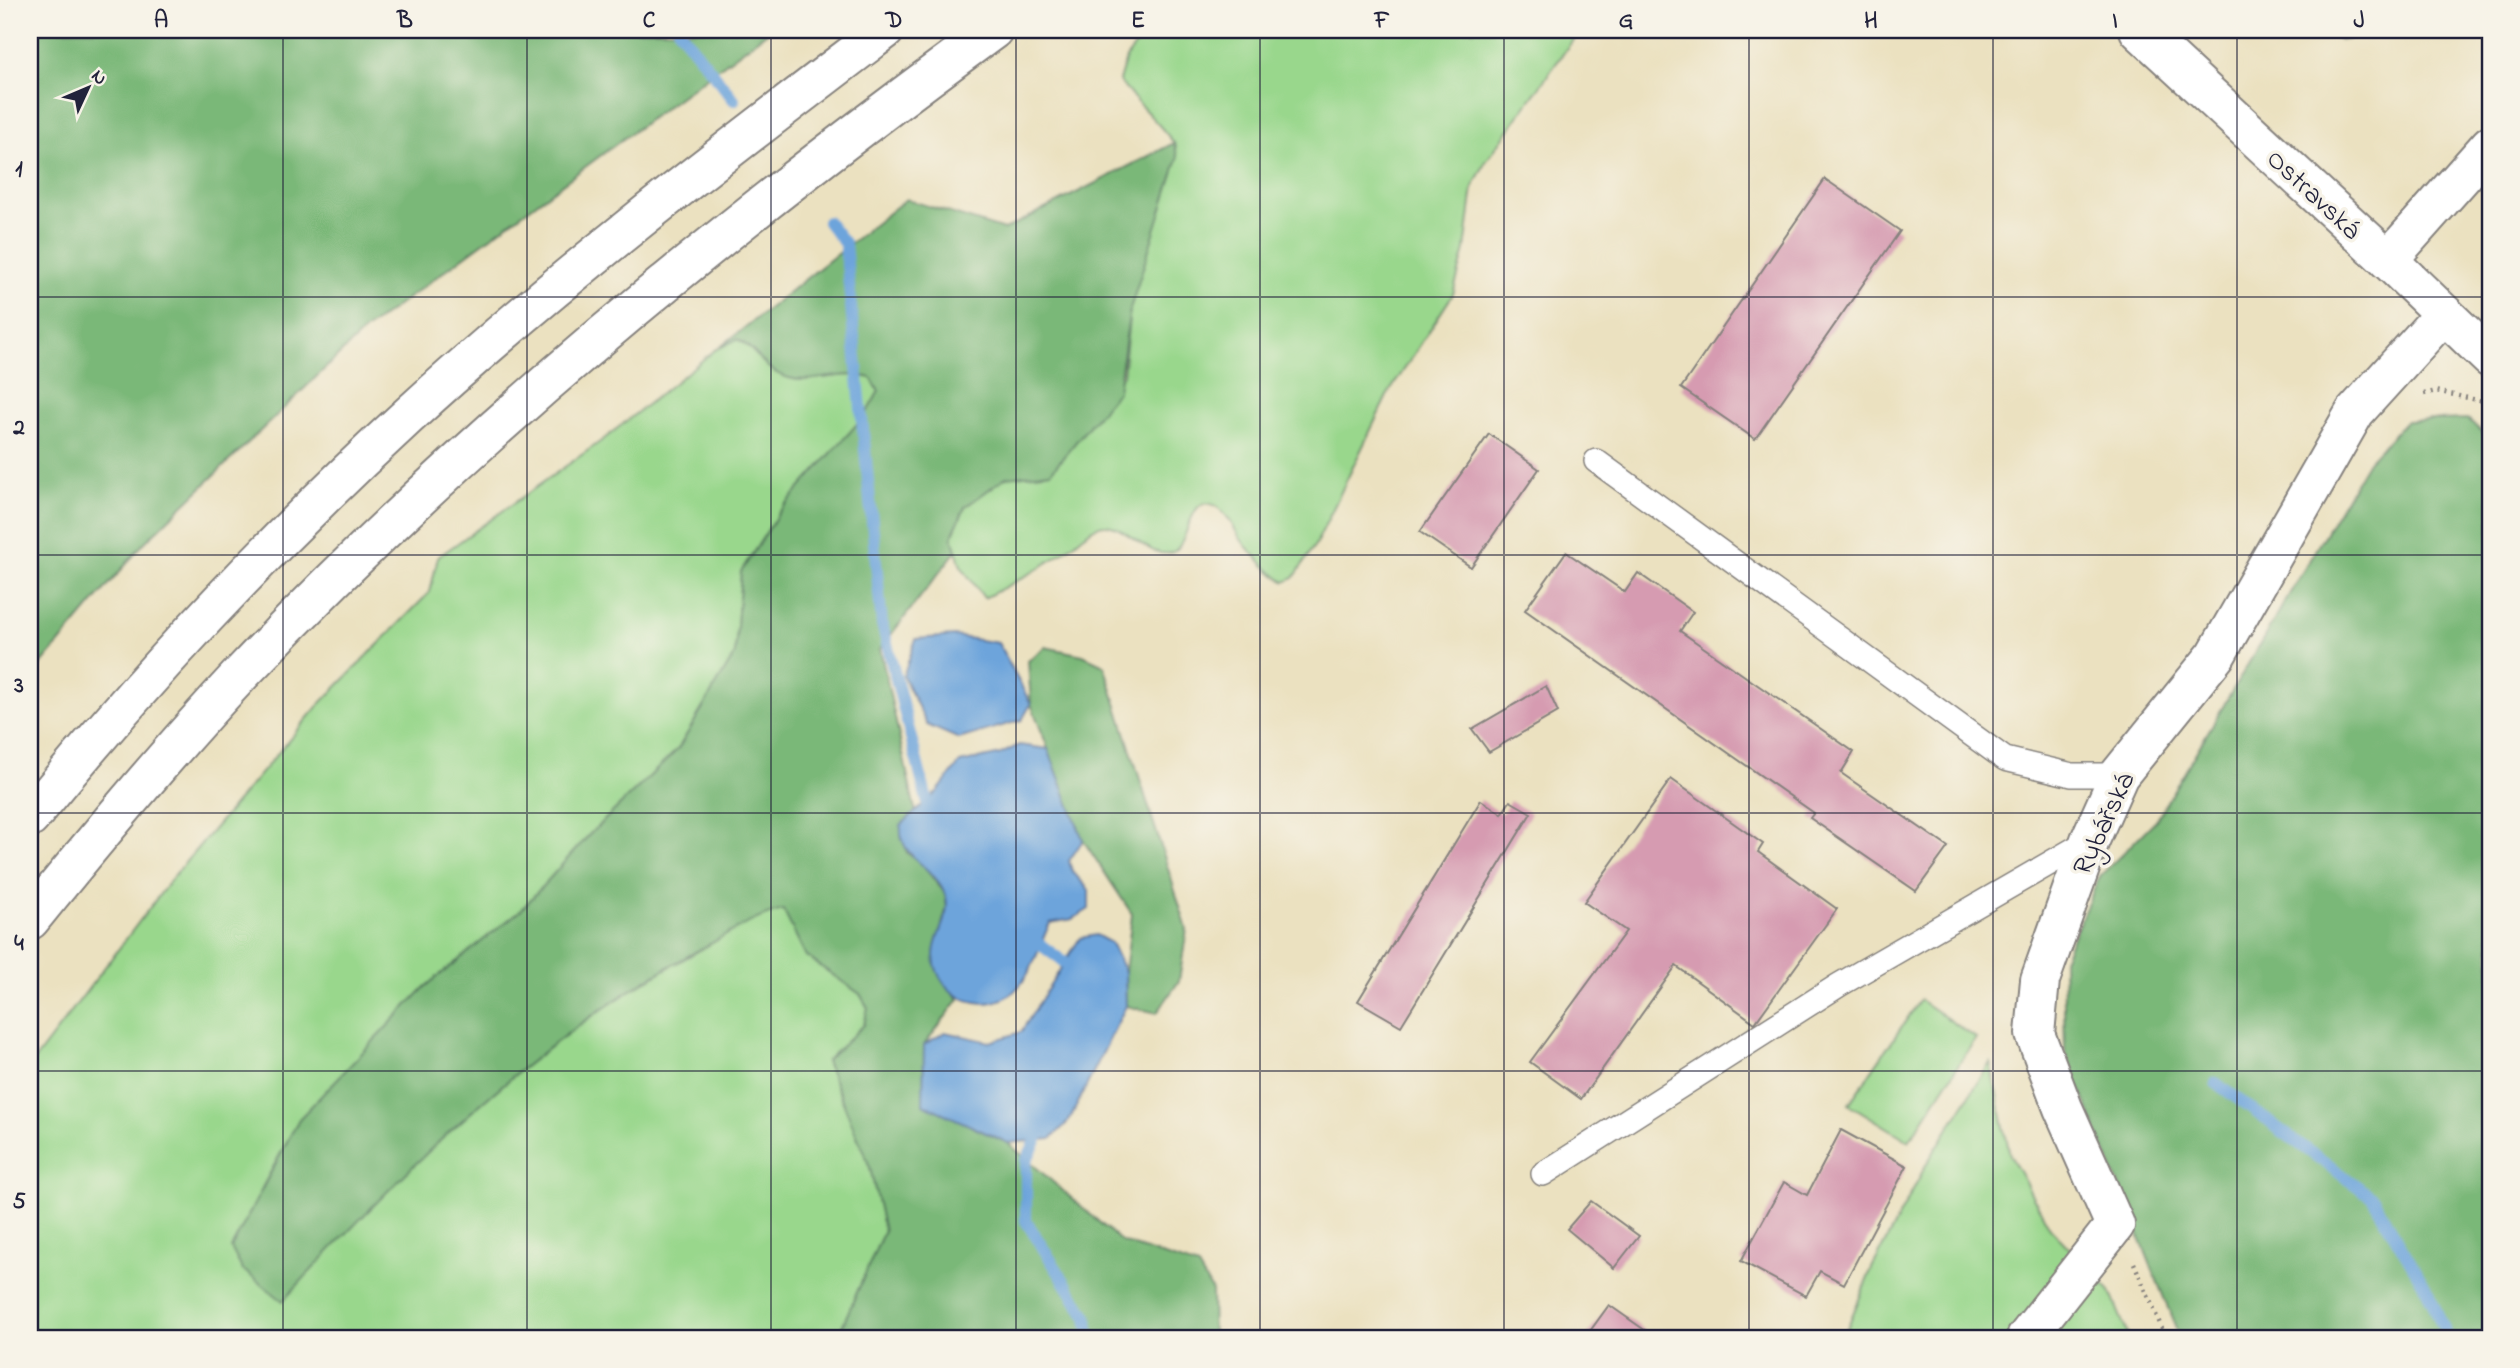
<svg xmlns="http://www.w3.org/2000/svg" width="2520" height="1368" font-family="'Indie Flower',sans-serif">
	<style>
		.green { fill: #99d78c; stroke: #5e7c64; stroke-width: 2 }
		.forest { fill: #7ab878; stroke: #4e6d5a; stroke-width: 2 }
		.water { fill: #6da4db; stroke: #48638b; stroke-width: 2 }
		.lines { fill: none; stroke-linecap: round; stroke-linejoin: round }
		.stream { stroke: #6da4db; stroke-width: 12 }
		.building { fill: #d69bb1 }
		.lane-casing { stroke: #86827e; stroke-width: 26 }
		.street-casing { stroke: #86827e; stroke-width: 42 }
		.secondary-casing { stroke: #86827e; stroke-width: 42 }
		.primary-casing { stroke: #86827e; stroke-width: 42 }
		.highway-casing { stroke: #86827e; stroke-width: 42 }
		.path { stroke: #86827e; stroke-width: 4.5; stroke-dasharray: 2 5; stroke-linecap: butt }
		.lane { stroke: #fff; stroke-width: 23 }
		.street { stroke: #fff; stroke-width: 38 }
		.secondary { stroke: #fff; stroke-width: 38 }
		.primary { stroke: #fff; stroke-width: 38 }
		.highway { stroke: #fff; stroke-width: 38 }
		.grid { fill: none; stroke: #22223b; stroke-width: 2; stroke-opacity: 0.55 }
		.labels { text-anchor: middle; stroke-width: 7; stroke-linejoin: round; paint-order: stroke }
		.street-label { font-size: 28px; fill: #22223b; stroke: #f7f3e8 }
		.neatline { fill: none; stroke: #22223b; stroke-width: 2.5 }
		.grid-label { font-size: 23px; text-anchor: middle; font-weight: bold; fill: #22223b }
	</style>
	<rect width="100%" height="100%" fill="#f7f3e8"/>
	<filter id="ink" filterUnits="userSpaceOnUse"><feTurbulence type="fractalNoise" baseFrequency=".0143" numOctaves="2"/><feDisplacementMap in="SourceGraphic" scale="14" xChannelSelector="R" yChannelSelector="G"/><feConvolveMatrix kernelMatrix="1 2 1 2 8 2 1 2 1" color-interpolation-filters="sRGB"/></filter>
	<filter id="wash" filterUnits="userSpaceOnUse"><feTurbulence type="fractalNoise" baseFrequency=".00686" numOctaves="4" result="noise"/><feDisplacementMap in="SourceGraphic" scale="28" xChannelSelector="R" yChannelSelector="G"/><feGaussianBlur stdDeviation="1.57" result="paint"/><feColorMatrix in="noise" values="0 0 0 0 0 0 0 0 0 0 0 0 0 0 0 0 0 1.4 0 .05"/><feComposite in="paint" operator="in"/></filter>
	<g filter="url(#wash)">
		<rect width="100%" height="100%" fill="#ebe1c0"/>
		<!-- green -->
		<g class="green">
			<path d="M1148 30H1580L1485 163 1473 187 1465 250 1453 294 1387 396 1317 542 1294 578 1285 582C1271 574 1257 558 1246 546 1236 535 1230 515 1217 507 1187 488 1191 549 1170 553 1148 557 1128 528 1107 525 1094 524 1084 536 1075 543 1046 566 1016 582 984 598L961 566 952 536 965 507 1006 477 1051 472 1123 375 1130 309 1176 146C1159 122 1137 104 1119 81L1126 58Z"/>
			<path d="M737 339C758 349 762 371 789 378 812 385 842 369 871 378L879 391 866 414 780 511 741 571 735 654 678 749 589 835 522 909 425 987 299 1119 262 1188 283 1300C406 1167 536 1037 698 951 726 935 751 918 783 909L806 956 860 994 868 1008 864 1025 826 1061 870 1167 884 1231 837 1338H30V1066L173 877 317 707 430 592 438 557 604 439 715 350Z"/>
			<path d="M1920 1000 1976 1038 1909 1141 1849 1104Z"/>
			<path d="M1990 1063 2010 1155 2050 1228 2110 1291 2129 1338H1843L1872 1268 1927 1163Z"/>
		</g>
		<!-- forest -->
		<g class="forest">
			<path d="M30 30H770L365 330 143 544 30 678Z"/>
			<path d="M2321 30H2413L2341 40Z"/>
			<path d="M1174 143 1178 158 1130 309 1118 391 1051 472 1006 477 965 507 952 536 956 551 880 649 916 814 901 825 907 853 920 862 945 893 947 907 942 925V980L959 999 924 1045 972 1127 1008 1143 1122 1242 1198 1267 1212 1291 1213 1338H837L884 1231 870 1167 826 1061 864 1025 868 1008 860 994 806 956 783 910C751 918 726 936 697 951 536 1037 406 1167 283 1301L242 1269 231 1248 299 1119 425 987 522 909 589 835 678 749 735 654 741 572 780 511 866 414 879 391 871 378C842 369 812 385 789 378 762 371 758 349 737 339L719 348 906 199 1004 230Z"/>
			<path d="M2468 419 2490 440V1338H2180L2065 1051 2063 959 2100 876 2156 820 2368 461 2406 421Z"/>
			<path d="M1045 647 1083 655 1104 665 1187 929 1179 981 1157 1013 1126 1006 1125 972 1132 914 1083 840 1031 704 1028 661Z"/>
		</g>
		<!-- water -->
		<g class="water">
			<path d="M954 636 998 643 1031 704 1022 720 959 739 927 725 903 676 916 639Z"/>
			<path d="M1019 745 1048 749 1083 840 1069 861 1072 871 1089 890V909L1073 919 1050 923C1040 943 1035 967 1020 985 993 1020 936 1000 934 956 933 936 953 915 945 894 935 866 897 858 901 825L937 792 960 763 1001 754Z"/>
			<path d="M1096 935 1111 943 1125 972 1126 1006 1069 1121 1051 1139 1008 1143 923 1104 924 1045 945 1032 990 1042 1021 1032 1080 938Z"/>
		</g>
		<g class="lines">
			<!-- stream -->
			<g class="stream">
				<path d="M679 30 734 100"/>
				<path d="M828 222 845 244 882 624 931 816"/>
				<path d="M1026 934 1076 971"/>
				<path d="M2216 1083 2372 1197 2427 1290 2448 1338"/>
				<path d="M1043 1127 1026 1161V1221L1087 1317 1090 1338"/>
			</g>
		</g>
		<g id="blocks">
			<!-- building -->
			<g class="building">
				<path d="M1825 179 1900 231 1755 439 1681 388Z"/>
				<path d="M1489 434 1539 469 1471 567 1420 532Z"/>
				<path d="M1566 552 1625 592 1638 573 1693 612 1680 631 1854 752 1841 773 1948 847 1916 891 1810 818 1814 813 1525 610Z"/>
				<path d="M1546 686 1558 712 1489 752 1472 729Z"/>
				<path d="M1671 779 1763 844 1758 852 1837 909 1755 1023 1676 966 1581 1099 1530 1062 1626 931 1584 902Z"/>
				<path d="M1481 800 1502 814 1510 801 1531 813 1401 1026 1358 1001Z"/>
				<path d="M1841 1130 1907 1166 1844 1284 1820 1271 1806 1296 1741 1261 1784 1182 1807 1195Z"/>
				<path d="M1591 1201 1639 1236 1614 1268 1567 1229Z"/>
				<path d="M1609 1305 1646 1331 1641 1338H1585Z"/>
			</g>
		</g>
	</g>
	<g filter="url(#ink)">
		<use href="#blocks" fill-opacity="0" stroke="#86827e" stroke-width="2"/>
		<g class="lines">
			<!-- lane casing -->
			<g class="lane-casing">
				<g id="lane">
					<path d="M1596 461 2005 759 2072 775H2119"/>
					<path d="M1543 1174 1839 985 2090 840"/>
				</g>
			</g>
			<!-- street casing -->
			<g class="street-casing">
				<path id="street" d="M2026 1338 2115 1225 2063 1108 2035 1034 2040 980 2090 840 2119 775 2216 655 2355 412 2444 314"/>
			</g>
			<!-- secondary casing -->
			<g class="secondary-casing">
				<path id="secondary" d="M2388 260 2490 358"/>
			</g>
			<!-- primary casing -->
			<g class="primary-casing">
				<path id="primary" d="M2139 30 2388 260"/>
			</g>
			<!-- highway casing -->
			<g class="highway-casing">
				<g id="highway">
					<path d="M2388 260 2490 145"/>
					<path d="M30 818C145 677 272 541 407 417 558 278 722 154 885 30"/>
					<path d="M30 920C98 836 167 753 241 674 469 434 726 225 993 30"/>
				</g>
			</g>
			<!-- path -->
			<g class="path">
				<path d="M2424 394 2436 391 2486 402 2490 406"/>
				<path d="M2134 1263 2166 1338"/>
			</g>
			<!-- lane -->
			<use href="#lane" class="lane"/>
			<!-- street -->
			<use href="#street" class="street"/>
			<!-- secondary -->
			<use href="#secondary" class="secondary"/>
			<!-- primary -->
			<use href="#primary" class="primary"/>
			<!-- highway -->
			<use href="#highway" class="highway"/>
		</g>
	</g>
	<!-- grid -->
	<path class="grid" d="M283 30V1338M527 30V1338M771 30V1338M1016 30V1338M1260 30V1338M1504 30V1338M1749 30V1338M1993 30V1338M2237 30V1338M30 297H2490M30 555H2490M30 813H2490M30 1071H2490"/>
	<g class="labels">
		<!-- street labels -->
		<g class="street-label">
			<text transform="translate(2315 193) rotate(43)" y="10">Ostravská</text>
			<text transform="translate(2102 823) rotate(-65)" y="10">Rybářská</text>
		</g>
	</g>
	<!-- margin -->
	<rect width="2520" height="1368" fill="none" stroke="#f7f3e8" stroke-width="77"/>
	<!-- north arrow -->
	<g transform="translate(88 88) rotate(46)" stroke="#f7f3e8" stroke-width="5" paint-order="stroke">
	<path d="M0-5L12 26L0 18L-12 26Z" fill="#22223b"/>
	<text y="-10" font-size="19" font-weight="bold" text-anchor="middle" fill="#22223b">N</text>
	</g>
	<rect x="38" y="38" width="2444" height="1292" class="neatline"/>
	<g class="grid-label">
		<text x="161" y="27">A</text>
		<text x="405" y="27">B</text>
		<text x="649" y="27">C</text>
		<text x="894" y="27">D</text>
		<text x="1138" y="27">E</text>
		<text x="1382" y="27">F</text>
		<text x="1626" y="27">G</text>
		<text x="1871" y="27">H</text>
		<text x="2115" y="27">I</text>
		<text x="2359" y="27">J</text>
		<text x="19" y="176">1</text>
		<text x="19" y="434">2</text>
		<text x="19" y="692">3</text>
		<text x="19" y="950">4</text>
		<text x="19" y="1208">5</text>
	</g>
</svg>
